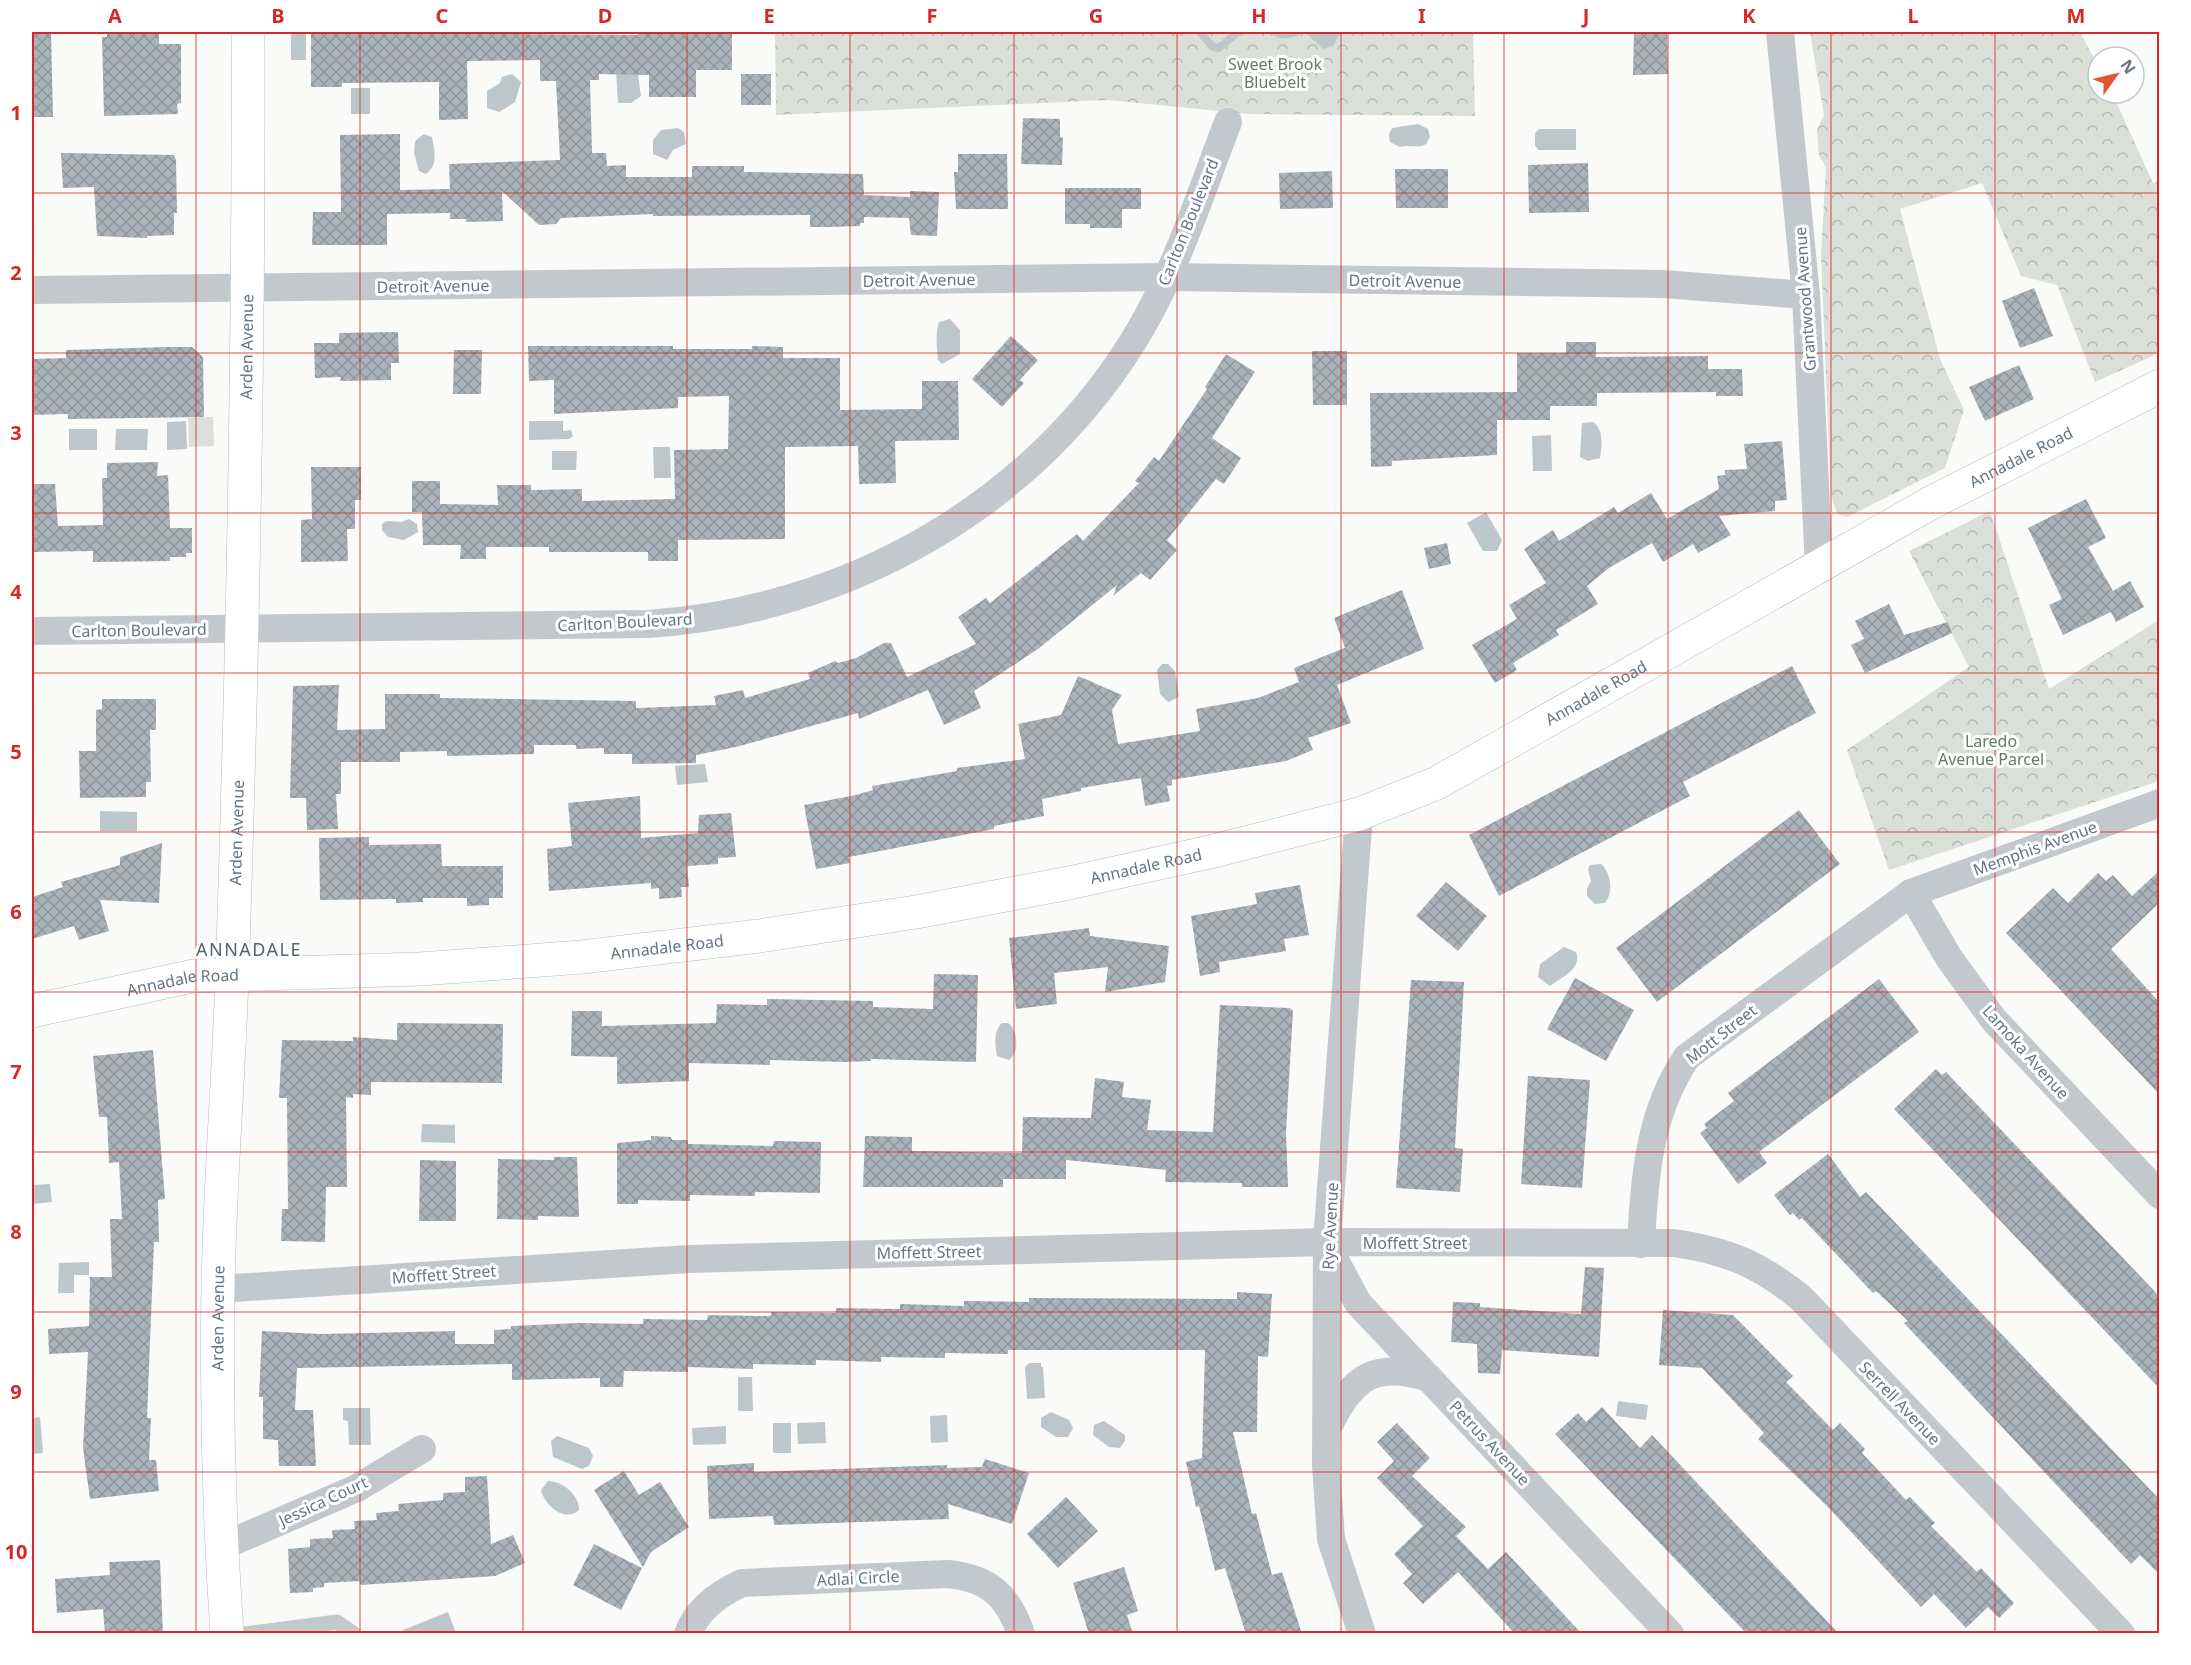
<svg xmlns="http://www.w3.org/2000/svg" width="2191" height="1665" font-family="'Noto Sans',sans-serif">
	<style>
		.forest { fill: url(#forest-crowns) }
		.pitch { fill: #dadfd7 }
		.water { fill: #bbc7cb }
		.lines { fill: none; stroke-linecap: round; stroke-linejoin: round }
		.stream { stroke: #bbc7cb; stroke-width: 8 }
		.building { fill: url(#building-cross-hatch) }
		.secondary-casing { stroke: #b3babf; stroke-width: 34 }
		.lane { stroke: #c3c8cc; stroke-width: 15 }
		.street { stroke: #c3c8cc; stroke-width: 28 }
		.secondary { stroke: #fff; stroke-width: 33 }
		.grid { fill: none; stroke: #d62828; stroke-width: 1.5; stroke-opacity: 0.55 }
		.labels { text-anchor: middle; stroke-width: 6; stroke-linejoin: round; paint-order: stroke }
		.park-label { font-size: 16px; fill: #687a64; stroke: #fff }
		.street-label { font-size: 16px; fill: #657683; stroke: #fff }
		.neighbourhood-label { font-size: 18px; letter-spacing: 1.5px; fill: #57646e; stroke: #fff }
		.neatline { fill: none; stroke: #d62828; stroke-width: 2 }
		.grid-label { font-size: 20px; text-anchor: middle; font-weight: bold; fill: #d62828 }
	</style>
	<defs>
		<pattern id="forest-crowns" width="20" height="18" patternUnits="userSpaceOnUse" patternTransform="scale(1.5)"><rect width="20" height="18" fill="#dadfd7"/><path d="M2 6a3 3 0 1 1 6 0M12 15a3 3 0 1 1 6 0" fill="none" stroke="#b4b9b4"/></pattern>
		<pattern id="building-cross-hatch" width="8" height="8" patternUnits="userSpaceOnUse" patternTransform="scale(1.5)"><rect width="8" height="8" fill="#aab3b9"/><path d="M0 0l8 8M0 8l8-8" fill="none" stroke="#8e969c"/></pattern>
	</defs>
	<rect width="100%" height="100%" fill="#fafaf8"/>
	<!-- forest -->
	<g class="forest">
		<path d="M775 32H1473L1475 116 1249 114 1108 100 776 115Z"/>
		<path d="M1810 32H2080L2098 66V93H2112L2153 183 2159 181V353L2095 382 2057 285 2021 276 1982 183 1900 209 1940 359 1964 410 1945 468 1847 517 1837 514 1831 494 1821 255 1826 167 1819 156 1817 130 1824 115Z"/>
		<path d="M1990 511 2049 689 2159 620V781L1889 870 1847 750 1969 667 1909 551Z"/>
	</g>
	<!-- pitch -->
	<path class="pitch" d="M213 417 214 446 189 447 188 418Z"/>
	<!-- water -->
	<g class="water">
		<rect x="291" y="32" width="15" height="28"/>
		<path d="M1270 32H1341L1333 46 1323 49 1306 33C1292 37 1281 43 1270 32Z"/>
		<path d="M637 68 641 96 631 103H618L616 71Z"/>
		<path d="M512 74 521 82 515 102 499 112 487 108V91L500 83 502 77Z"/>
		<rect x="351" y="88" width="19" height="26"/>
		<path d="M1418 124 1428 129 1430 137 1426 144C1418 149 1409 144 1400 147L1390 142 1389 134 1392 128Z"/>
		<path d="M678 128 684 132 686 144 673 150 667 160 653 154V140L661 130Z"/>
		<path d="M1539 129H1576V150H1539L1535 146V133Z"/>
		<path d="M424 134 432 137C434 150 439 165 426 174L419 171 414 153 415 141Z"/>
		<path d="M950 319 960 330V354L942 364 938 360C937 347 935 334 939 322Z"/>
		<path d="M186 421 187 449 167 450V422Z"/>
		<path d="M529 421H563V431L571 430 573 436 569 439 529 440Z"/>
		<path d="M1593 422C1604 430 1602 445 1600 458L1588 461 1580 457 1582 423Z"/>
		<rect x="69" y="429" width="28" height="21"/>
		<path d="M116 429H148L147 450H115Z"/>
		<path d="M1551 435 1552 471H1533L1532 436Z"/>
		<path d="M653 447H670L671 478H654Z"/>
		<path d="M552 451H577L576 470H552Z"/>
		<path d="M1486 512 1502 540 1497 551H1483L1467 523Z"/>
		<path d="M409 519 417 524 418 532 404 540 388 537 382 530V524L387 521 401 522Z"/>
		<path d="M1162 664H1168L1175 671 1179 697 1168 702 1160 694 1157 670Z"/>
		<path d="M705 764 708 782 677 785 675 766Z"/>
		<path d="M100 811 137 812V831H100Z"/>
		<path d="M1601 864C1611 873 1614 892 1605 903L1595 904 1587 896V889L1591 881 1588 869 1590 865Z"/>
		<path d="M1564 947 1576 952C1583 968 1561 978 1550 986L1538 977 1540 964Z"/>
		<path d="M1002 1023H1008C1018 1030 1020 1053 1009 1060L997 1056C995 1045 993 1031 1002 1023Z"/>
		<path d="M422 1124 455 1125V1143L421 1142Z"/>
		<path d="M50 1184 52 1202 32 1204V1185Z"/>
		<path d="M89 1262V1275H74V1293H58L59 1263Z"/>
		<path d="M1029 1363H1041V1367H1043L1045 1398 1027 1399 1025 1367Z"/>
		<path d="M738 1377H752L753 1411H738Z"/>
		<path d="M1618 1401 1648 1405 1646 1420 1616 1416Z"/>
		<path d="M343 1408H370L371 1445H349L348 1421 343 1420Z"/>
		<path d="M1051 1412 1069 1420 1073 1428 1068 1437H1056L1041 1427V1418Z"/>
		<path d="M947 1415 948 1442 931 1443 930 1416Z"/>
		<path d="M40 1417 43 1453 32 1454V1418Z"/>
		<path d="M1104 1421 1125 1435V1441L1120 1448 1109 1447 1093 1435 1094 1425Z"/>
		<path d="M825 1422 826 1443 798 1444 797 1423Z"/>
		<rect x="773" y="1423" width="18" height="30"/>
		<path d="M726 1426V1444L693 1445 692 1428Z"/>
		<path d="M557 1436 589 1448 593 1456 589 1466 582 1469 553 1457 551 1441Z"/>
		<path d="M548 1481C563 1481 579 1495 579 1510 565 1523 545 1506 541 1490Z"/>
		<path d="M448 1612 456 1633H404L403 1630Z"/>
	</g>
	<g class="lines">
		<!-- stream -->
		<path class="stream" d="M1200 32 1213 47 1219 48 1238 32"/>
	</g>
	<!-- building -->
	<g class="building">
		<path d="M32 32H51L53 117H32Z"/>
		<path d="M107 32H159V44H181V103L177 104 178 114 104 116 102 37H107Z"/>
		<path d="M311 32H513V34L638 35V32H732V70H696V97H649V75L599 74V80H590L592 153H606L607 166 626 165V177H692V166H744V172L863 174 864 195 910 197V191L939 192 937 236 911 235 909 218 864 217V223H860V226L829 227H810V215L653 216V214L561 218 556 224 539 225 502 191 503 221 466 222V219H450V213L387 214V245H312L313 212H341L340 135 400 134V190L450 189 449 164 560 160 556 81H540V60L467 61 468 119 439 120V82L342 83V87H311Z"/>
		<path d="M1634 32H1667L1668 74 1633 75Z"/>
		<rect x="741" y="74" width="30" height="31"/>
		<path d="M1023 118 1060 119V137L1063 138 1062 165 1021 164Z"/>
		<path d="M61 153 174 155 176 160 177 213H174V235L147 236V238L97 236 94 187 63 188Z"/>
		<path d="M958 154H1007L1008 209H956L954 172H958Z"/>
		<path d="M1588 163 1589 212 1529 213 1528 165Z"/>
		<path d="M1395 169H1448V208H1396Z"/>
		<path d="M1332 171 1333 208 1280 209 1279 173Z"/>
		<path d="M1065 188H1141V209H1122V228H1090V224H1065Z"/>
		<path d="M2034 288 2053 336 2020 348 2002 301Z"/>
		<path d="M398 332 399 363H391V380L340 381 341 377 315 378 314 343H339V333Z"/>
		<path d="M1011 336 1038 360 1020 380 1024 383 1002 407 972 379Z"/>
		<path d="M1566 342H1596V357L1708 356V369H1742L1743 396H1716V392L1597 393V406H1550V420H1497V455L1392 461V466L1371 467 1370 393 1517 392V353H1566Z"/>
		<path d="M528 346H673V349H752V346L783 347V358H840V410L922 409V381H958L959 440 895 441 896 483 859 484 858 446 785 447V539L678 540V561H648V552H549V547H486V559H460L461 545H423L422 512H412V481H440V504L498 505 497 485H531V490L582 489V501L675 499 674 450 728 449 729 396 678 397V408L554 414V380L529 381Z"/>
		<path d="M167 347H192L203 357 204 417 68 419V414L32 415V359L66 358V350Z"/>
		<path d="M454 350H482L481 394H453Z"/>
		<path d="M1312 351H1347V405H1313Z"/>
		<path d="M1226 354 1255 372 1212 438 1241 458 1224 484 1216 479 1167 540 1177 550 1150 580 1141 573 1113 596 1117 585 1038 649 974 691 981 708 944 725 928 690 859 719 858 713 736 747 696 755V763L632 764V754H604V748L576 749V745H534V754L447 756V751L400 752V762H341V794H336L338 829 307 830 306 798H290L293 686 339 685 337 730 385 729V694H440V698L636 701V708L716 705 714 696 743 690 745 698 810 679 808 673 835 661 838 663 856 658 884 643H891L907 677 976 644 958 617 986 598 990 603 1077 534 1083 541 1139 483 1135 481 1154 457 1159 461 1207 389 1205 387Z"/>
		<path d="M2019 365 2034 399 1985 421 1969 387Z"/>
		<path d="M1782 441 1787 500 1775 501V511L1719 516 1731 535 1698 553 1693 544 1663 562 1652 543 1609 568 1587 586 1598 604 1556 630 1559 635 1513 663 1517 670 1495 683 1472 645 1517 619 1509 605 1546 583 1524 549 1553 530 1559 541 1614 507 1618 513 1651 493 1667 519 1719 489 1717 476 1725 475V470L1747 469 1744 444Z"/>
		<path d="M158 462 157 476 168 475 170 528H192V553H186V557H170V561L93 562V551L32 552V484H55L58 526 103 525 102 478H107V463Z"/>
		<path d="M311 467H361V500H355V529H347L348 561 301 562V520L312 519Z"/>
		<path d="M2086 499 2106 538 2088 547 2113 591 2130 581 2144 607 2116 622 2111 612 2063 635 2049 605 2062 599 2028 528Z"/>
		<path d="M1447 543 1451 564 1429 569 1424 548Z"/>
		<path d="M1402 590 1424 649 1337 685 1351 723 1308 738 1313 750 1286 761 1172 780V785L1167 786 1170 801 1145 806 1141 778 1081 788V791L1042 799 1044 816 994 826V829L849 857 850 863 816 869 804 805 856 795 873 790 872 786 957 771V768L1025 759 1018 724 1061 715 1078 676 1122 695 1112 710 1118 744 1200 731 1196 709 1258 698 1299 682 1294 668 1345 648 1334 618Z"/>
		<path d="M1889 604 1904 635 1948 622 1952 633 1865 673 1851 645 1864 639 1855 621Z"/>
		<path d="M1792 666 1816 713 1683 782 1690 796 1499 896 1469 835Z"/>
		<path d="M102 699H156V730H150L151 782H146V797L80 798 79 751H96V710L102 709Z"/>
		<path d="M640 796 641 838 698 833 699 815 731 813 736 857 718 858V864L687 866 689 887H681L682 897 659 899V888L651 889V883L549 891 547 849 572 846 568 803Z"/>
		<path d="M1799 810 1840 864 1657 1002 1616 948Z"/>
		<path d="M369 837V845L441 844 442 866H503V898H489V905L467 906V898H423V902L396 903V899L320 900 319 838Z"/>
		<path d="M162 843 159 903 100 900 109 931 79 940 74 926 32 939V897L63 887 61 882 120 865V857Z"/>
		<path d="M2160 870V902L2111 949 2160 1003V1095L2006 933 2053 888 2068 903 2098 873 2106 881 2113 875 2132 896Z"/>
		<path d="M1446 882 1487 916 1458 951 1416 916Z"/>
		<path d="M1300 885 1309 935 1284 939 1286 951 1219 962 1220 972 1200 976 1191 916 1257 904 1255 893Z"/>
		<path d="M1089 928 1090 936 1169 946 1165 982 1105 992 1108 967 1054 973 1057 1004 1016 1009 1009 938Z"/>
		<path d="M934 974 978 975 976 1062 871 1059V1061L844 1062 770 1060V1065L689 1063V1081L617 1084V1057L571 1056 572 1011H602V1026L716 1023 717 1004 767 1005V999L873 1001V1007L933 1009Z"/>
		<path d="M1575 978 1634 1010 1606 1061 1547 1029Z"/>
		<path d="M1879 979 1919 1032 1759 1152 1767 1163 1738 1184 1700 1133 1707 1128 1704 1124 1734 1101 1728 1093Z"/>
		<path d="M1411 980 1464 982 1455 1148 1463 1149 1460 1192 1396 1188Z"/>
		<path d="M1220 1005 1290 1008 1293 1011 1286 1132 1288 1187H1242V1183L1165 1182 1166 1170 1066 1160V1179H1003V1187H863L865 1136 912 1137V1151L1022 1153 1023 1117 1091 1118 1095 1078 1124 1082 1122 1097 1151 1100 1147 1130 1213 1132Z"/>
		<path d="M397 1023 503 1024 502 1083 371 1082V1095L353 1094V1098L346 1097 347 1187H326L325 1242 281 1241 282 1209H288L287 1098H279L282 1040 353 1041V1037L397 1040Z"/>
		<path d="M153 1050 165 1199 158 1200 159 1242H154L147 1418H151L149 1460H156L159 1491 90 1499 83 1448 88 1352 49 1354 48 1329 89 1326 90 1277H112L110 1219H122L119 1162 109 1163 107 1117H99L93 1056Z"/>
		<path d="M1936 1069 1942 1075 1946 1072 2160 1297V1389L1894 1109Z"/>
		<path d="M1528 1076 1590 1080 1582 1188 1521 1184Z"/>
		<path d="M651 1136 671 1137 672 1140H688V1144L773 1146 774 1141 821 1142 820 1193 755 1192V1196L690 1195V1201L638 1200V1204H617V1143L651 1140Z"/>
		<path d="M1828 1154 1860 1197 1866 1192 2160 1500V1575L2140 1555 2131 1564 1904 1323 1908 1321 1876 1291 1873 1293 1802 1218 1799 1220 1793 1213 1790 1215 1774 1195Z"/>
		<path d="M554 1157H577L579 1217 538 1216V1220L497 1219 498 1159 554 1160Z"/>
		<path d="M420 1160 456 1161V1221H419Z"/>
		<path d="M1585 1267 1604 1268 1599 1357 1502 1350 1500 1374 1478 1373 1477 1344 1451 1342 1453 1302 1480 1303V1307L1581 1314Z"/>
		<path d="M1237 1292 1272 1294 1268 1357 1258 1356 1257 1432H1233L1252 1514 1256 1513 1272 1575 1282 1572 1302 1634H1246L1225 1568 1215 1571 1199 1506 1196 1507 1186 1462 1202 1458 1205 1350H1008V1354L945 1353V1358L881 1357V1362L816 1360V1365L753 1364V1369L688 1367V1372L624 1371 623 1387H600V1378L512 1380V1364L297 1368 295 1410H313L316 1466H279L278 1440 263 1439V1397H259L262 1331 320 1334 455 1331V1344H494V1330L511 1329V1326L578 1323 643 1324V1319L707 1320 708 1315 771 1316V1312L836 1313V1308L900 1309V1304L964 1306V1301L1029 1302V1298L1237 1299Z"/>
		<path d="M1663 1310 1733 1315 1793 1376 1786 1382 1833 1430 1840 1423 1865 1449 1862 1453 1906 1500 1910 1497 1935 1523 1931 1526 1977 1572 1981 1568 2014 1603 1999 1618 1988 1607 1966 1628 1934 1594 1921 1607 1827 1506 1758 1439 1764 1433 1702 1368 1659 1365Z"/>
		<path d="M1602 1407 1640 1448 1652 1435 1839 1634H1747L1555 1434 1578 1413 1586 1422Z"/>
		<path d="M1397 1423 1430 1458 1412 1476 1466 1527 1456 1536 1488 1569 1506 1552 1582 1634H1515L1458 1572 1423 1604 1403 1583 1412 1574 1394 1554 1423 1526 1377 1478 1394 1461 1377 1442Z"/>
		<path d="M985 1459 1029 1473 1012 1524 948 1504 949 1519 774 1525 773 1516 709 1519 707 1466 754 1463V1472L947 1465V1468L982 1467Z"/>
		<path d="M624 1471 639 1495 660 1482 689 1527 651 1552 643 1567 594 1490Z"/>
		<path d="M487 1476 491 1544 513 1535 525 1563 495 1576 361 1585 359 1581 324 1583V1587L313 1588V1592L290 1593 288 1549 310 1547V1539L333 1538 332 1530 355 1529 354 1521 377 1520 376 1513 399 1511 398 1504 443 1500V1493L465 1492V1477Z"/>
		<path d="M1066 1497 1098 1531 1058 1568 1027 1534Z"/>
		<path d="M594 1544 642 1568 621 1610 573 1585Z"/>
		<path d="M160 1560 163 1634H105L103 1609 57 1613 55 1579 110 1575 109 1562Z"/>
		<path d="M1124 1567 1138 1611 1127 1615 1133 1634H1089L1073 1583Z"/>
	</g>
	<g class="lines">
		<!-- secondary casing -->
		<g class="secondary-casing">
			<g id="secondary">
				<path id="s1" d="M32 1011 193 976 420 969 582 957 759 936 916 912 1069 883 1210 852 1359 814 1437 783 1929 504 2160 386"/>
				<path id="s2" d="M227 1634C219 1519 216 1402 218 1287 220 1175 230 1062 233 949 243 643 249 338 248 32"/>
			</g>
		</g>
		<!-- lane -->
		<path class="lane" d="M244 1634 337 1622 354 1634"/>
		<!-- street -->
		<g class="street">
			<path d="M1780 32 1806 295 1819 568"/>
			<path d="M32 290 1168 277 1663 284 1806 295"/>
			<path d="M32 631 647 624C846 611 1037 505 1140 330 1178 265 1201 192 1228 122"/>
			<path d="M1359 814 1327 1242 1326 1465 1331 1539 1362 1634"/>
			<path d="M1911 893 1949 958 1994 1020 2160 1195"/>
			<path d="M1641 1244C1644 1180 1649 1112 1687 1057L1911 893 2160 803"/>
			<path d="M1331 1253 1358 1303 1670 1634"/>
			<path d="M218 1289 689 1259 1327 1242 1674 1243C1728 1251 1759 1264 1801 1298L2121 1634"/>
			<path d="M1329 1425C1353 1376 1376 1361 1429 1378"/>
			<path d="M221 1547 357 1488 422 1449"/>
			<path d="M688 1634C697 1609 718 1594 742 1583L948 1574C988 1578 1008 1595 1021 1634"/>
		</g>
		<!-- secondary -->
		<use href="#secondary" class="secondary"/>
	</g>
	<!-- grid -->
	<path class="grid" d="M196 32V1634M360 32V1634M523 32V1634M687 32V1634M850 32V1634M1014 32V1634M1177 32V1634M1341 32V1634M1504 32V1634M1668 32V1634M1831 32V1634M1995 32V1634M32 193H2160M32 353H2160M32 513H2160M32 673H2160M32 832H2160M32 992H2160M32 1152H2160M32 1312H2160M32 1472H2160"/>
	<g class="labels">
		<!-- park labels -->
		<g class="park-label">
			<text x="1275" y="70">Sweet Brook<tspan x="1275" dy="18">Bluebelt</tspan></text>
			<text x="1991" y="747">Laredo<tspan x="1991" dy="18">Avenue Parcel</tspan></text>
		</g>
		<!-- street labels -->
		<g class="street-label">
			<text transform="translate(1188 222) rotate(-68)" y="6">Carlton Boulevard</text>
			<text transform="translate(919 280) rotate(-1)" y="6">Detroit Avenue</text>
			<text transform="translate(1405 281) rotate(1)" y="6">Detroit Avenue</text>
			<text transform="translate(433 286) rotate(-1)" y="6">Detroit Avenue</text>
			<text transform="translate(1805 299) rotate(-94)" y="6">Grantwood Avenue</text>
			<text dy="6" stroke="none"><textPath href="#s2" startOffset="1288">Arden Avenue</textPath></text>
			<text dy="6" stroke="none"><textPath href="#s1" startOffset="2098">Annadale Road</textPath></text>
			<text transform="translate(625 622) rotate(-3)" y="6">Carlton Boulevard</text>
			<text transform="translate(139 630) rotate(-1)" y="6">Carlton Boulevard</text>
			<text dy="6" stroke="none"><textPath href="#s1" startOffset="1612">Annadale Road</textPath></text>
			<text dy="6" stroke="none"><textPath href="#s2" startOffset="802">Arden Avenue</textPath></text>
			<text transform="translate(2035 848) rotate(-20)" y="6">Memphis Avenue</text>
			<text dy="6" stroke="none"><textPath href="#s1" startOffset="1126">Annadale Road</textPath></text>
			<text dy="6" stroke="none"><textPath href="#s1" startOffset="640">Annadale Road</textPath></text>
			<text dy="6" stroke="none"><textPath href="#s1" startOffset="154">Annadale Road</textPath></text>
			<text transform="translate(1721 1034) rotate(-38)" y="6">Mott Street</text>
			<text transform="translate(2026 1052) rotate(48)" y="6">Lamoka Avenue</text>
			<text transform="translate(1330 1226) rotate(-87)" y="6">Rye Avenue</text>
			<text x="1415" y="1249">Moffett Street</text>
			<text transform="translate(929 1252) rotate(-1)" y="6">Moffett Street</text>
			<text transform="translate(444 1274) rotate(-4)" y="6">Moffett Street</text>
			<text dy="6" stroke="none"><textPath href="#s2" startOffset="316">Arden Avenue</textPath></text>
			<text transform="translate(1900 1403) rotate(46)" y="6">Serrell Avenue</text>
			<text transform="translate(1490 1443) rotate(47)" y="6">Petrus Avenue</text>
			<text transform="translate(323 1501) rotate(-25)" y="6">Jessica Court</text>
			<text transform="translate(858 1578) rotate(-3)" y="6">Adlai Circle</text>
		</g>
		<!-- neighbourhood labels -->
		<g class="neighbourhood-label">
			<text x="249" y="956">ANNADALE</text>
		</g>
	</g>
	<!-- border -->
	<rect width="2191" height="1665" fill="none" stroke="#ffffff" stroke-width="66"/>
	<!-- north arrow -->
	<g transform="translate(2116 75) rotate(56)"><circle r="28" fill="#ffffff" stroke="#c1c8cd" stroke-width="1.5"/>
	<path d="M0-4.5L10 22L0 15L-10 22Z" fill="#e4572e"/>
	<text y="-9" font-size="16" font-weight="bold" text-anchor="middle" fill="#657683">N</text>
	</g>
	<rect x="33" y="33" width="2125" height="1599" class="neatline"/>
	<g class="grid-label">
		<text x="115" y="23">A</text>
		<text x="278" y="23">B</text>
		<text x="442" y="23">C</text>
		<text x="605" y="23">D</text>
		<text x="769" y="23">E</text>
		<text x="932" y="23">F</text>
		<text x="1096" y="23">G</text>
		<text x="1259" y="23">H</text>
		<text x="1422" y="23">I</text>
		<text x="1586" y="23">J</text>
		<text x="1749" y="23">K</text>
		<text x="1913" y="23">L</text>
		<text x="2076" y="23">M</text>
		<text x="16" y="120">1</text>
		<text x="16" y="280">2</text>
		<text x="16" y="440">3</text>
		<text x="16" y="599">4</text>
		<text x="16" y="759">5</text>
		<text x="16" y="919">6</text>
		<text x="16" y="1079">7</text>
		<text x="16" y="1239">8</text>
		<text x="16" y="1399">9</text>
		<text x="16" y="1559">10</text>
	</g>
</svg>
